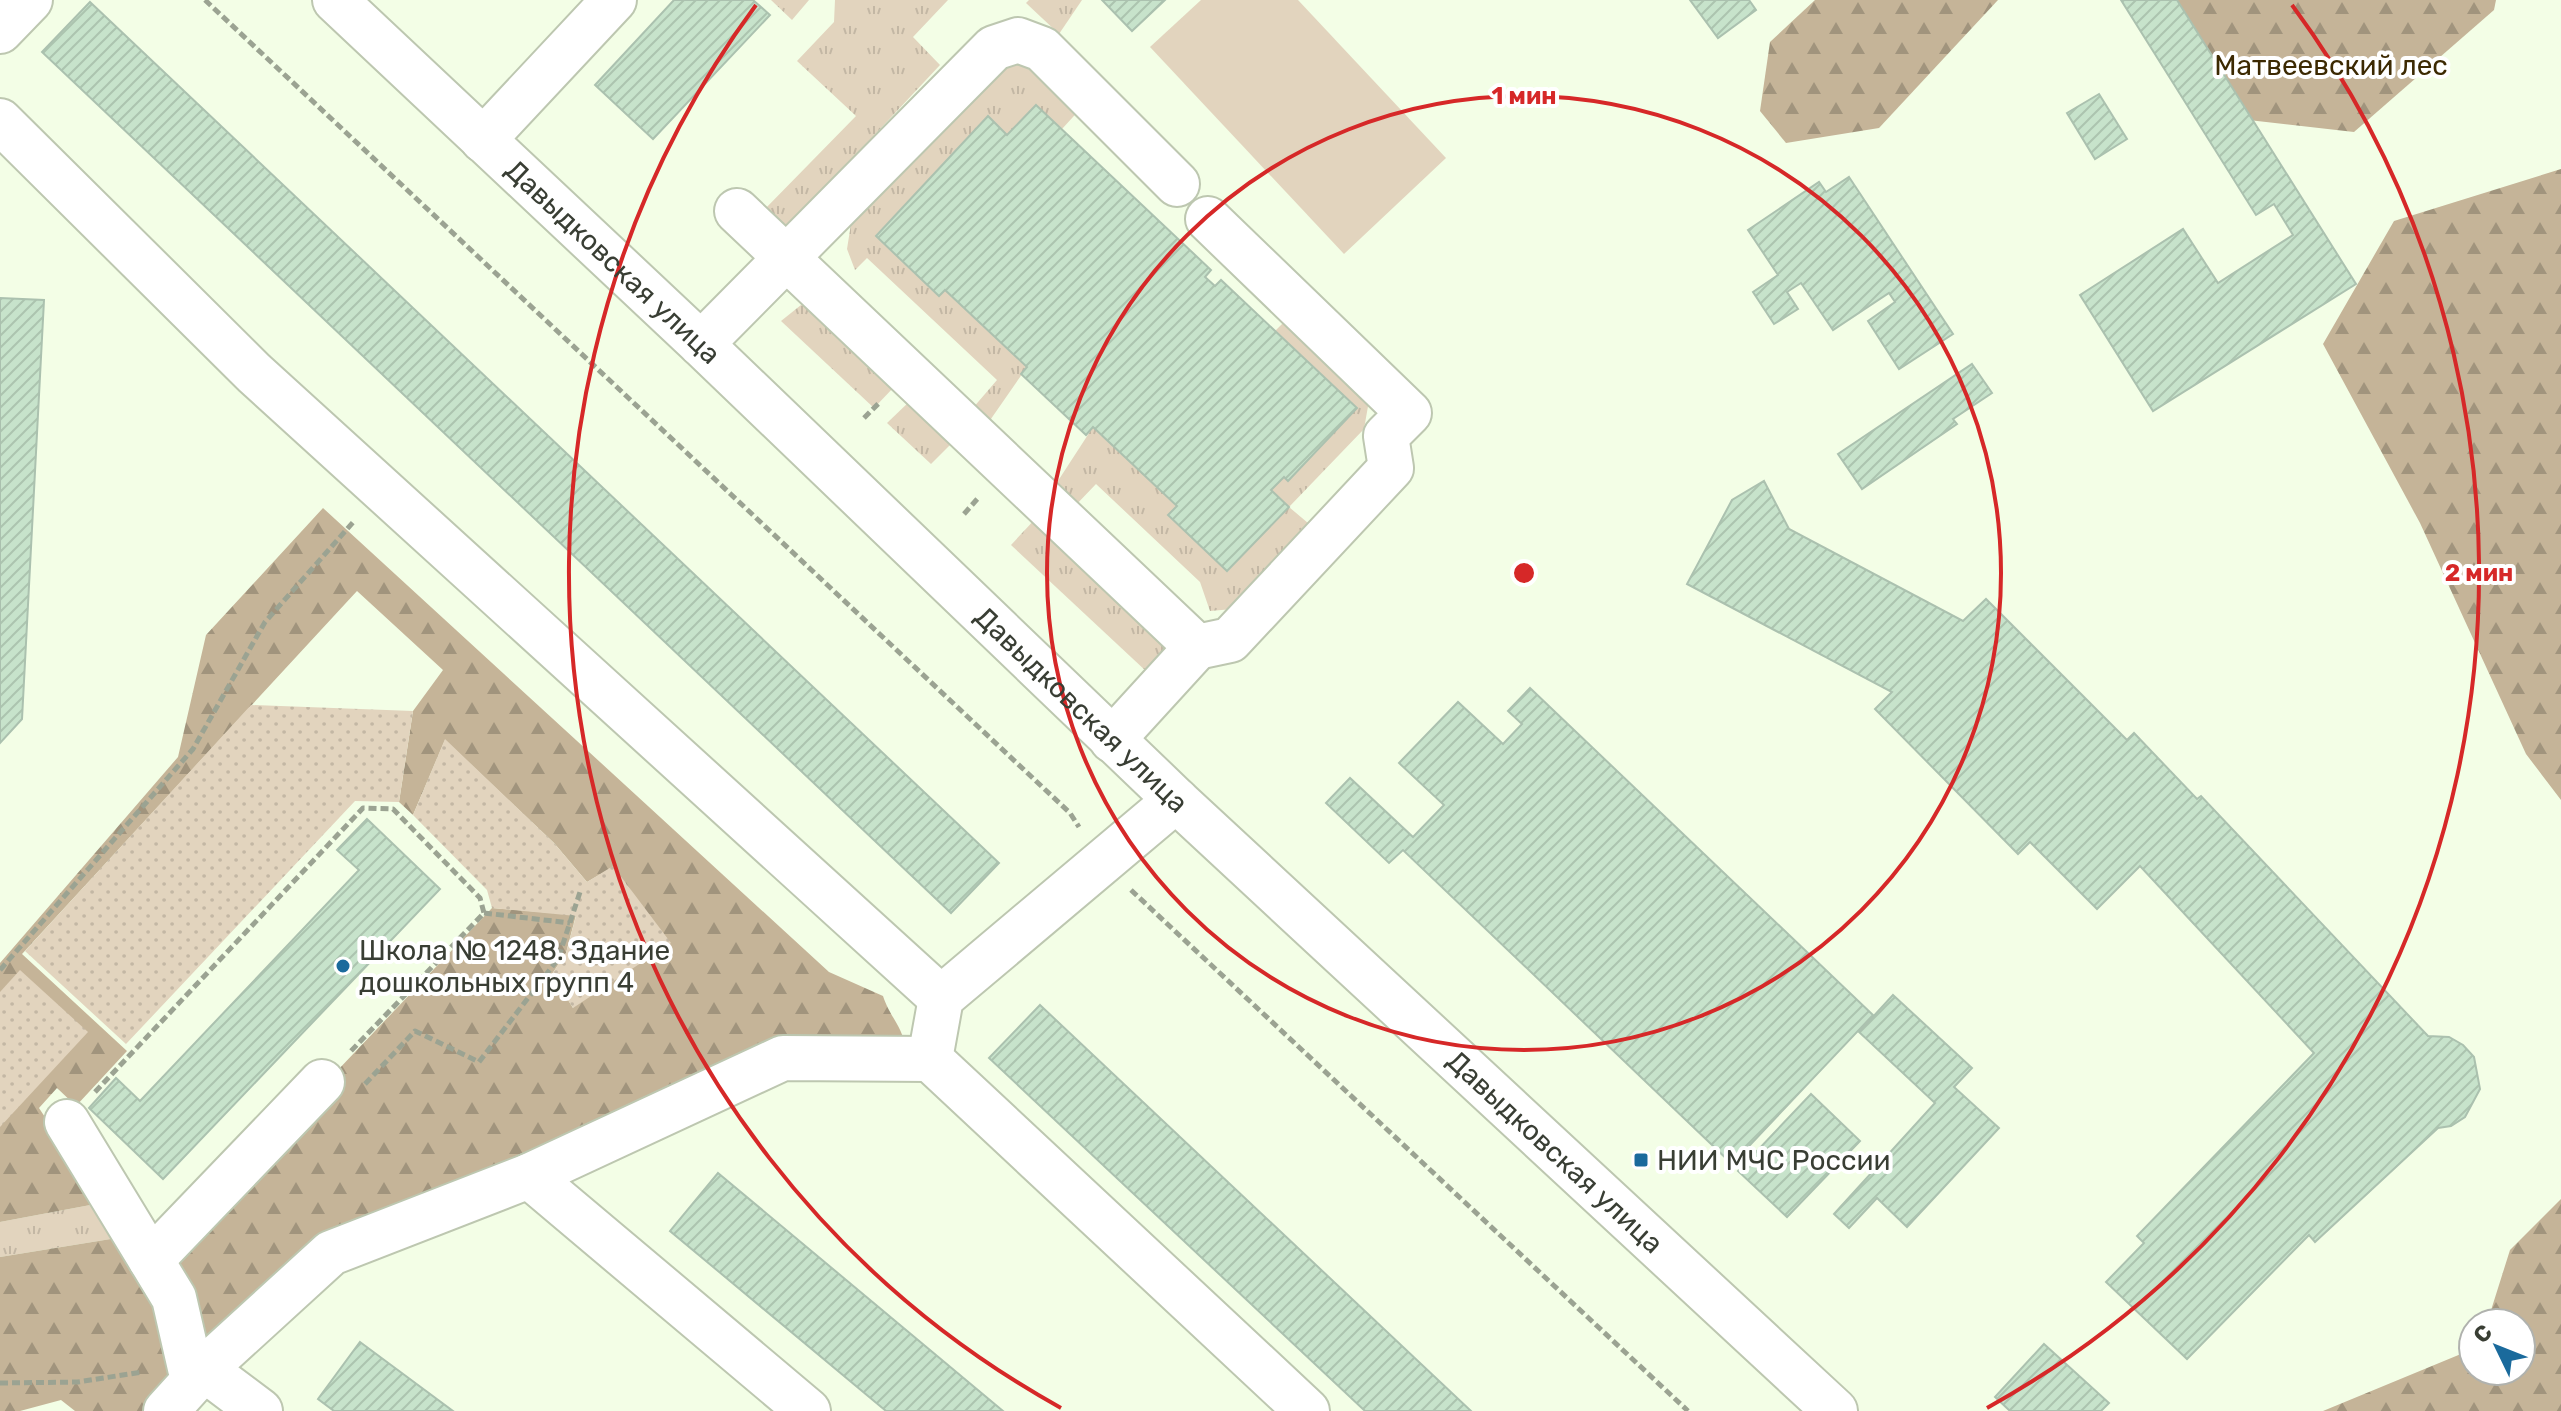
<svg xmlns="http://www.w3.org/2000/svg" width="2561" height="1411" font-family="Rubik,sans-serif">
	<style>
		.grass { fill: url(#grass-tufts) }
		.forest { fill: url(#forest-firs) }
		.park { fill: url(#park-dots) }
		.garden { fill: #e2d4be }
		.building { fill: url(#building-hatch); stroke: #abc1af; stroke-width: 2 }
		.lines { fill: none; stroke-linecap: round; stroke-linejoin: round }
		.minor-casing { stroke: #bdc7b0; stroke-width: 48 }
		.path { stroke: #9ba392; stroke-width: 5; stroke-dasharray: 8 4; stroke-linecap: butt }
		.minor { stroke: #fff; stroke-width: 44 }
		.ring { fill: none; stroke: #d62828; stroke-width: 4 }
		.poi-dot { fill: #1a6a9c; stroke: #fff; stroke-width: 3 }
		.labels { text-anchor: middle; stroke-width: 8; stroke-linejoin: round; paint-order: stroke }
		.park-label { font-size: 28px; fill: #3c2902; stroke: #fff }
		.street-label { font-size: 28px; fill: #393e34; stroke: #fff }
		.poi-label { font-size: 28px; fill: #393e34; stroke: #fff; text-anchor: start }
		.centre { fill: #d62828; stroke: #fff; stroke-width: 4 }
		.ring-label { font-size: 24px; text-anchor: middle; font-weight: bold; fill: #d62828; stroke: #fff; stroke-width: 8; stroke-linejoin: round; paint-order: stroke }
	</style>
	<defs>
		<pattern id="grass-tufts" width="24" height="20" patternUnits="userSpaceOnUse" patternTransform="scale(2)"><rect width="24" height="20" fill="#e2d4be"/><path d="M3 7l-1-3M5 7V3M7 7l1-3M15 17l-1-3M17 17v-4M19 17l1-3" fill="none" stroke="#c3b7a4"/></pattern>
		<pattern id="forest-firs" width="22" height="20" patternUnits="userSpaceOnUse" patternTransform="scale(2)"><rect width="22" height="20" fill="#c5b498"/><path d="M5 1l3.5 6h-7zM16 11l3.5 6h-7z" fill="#a1947d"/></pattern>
		<pattern id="park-dots" width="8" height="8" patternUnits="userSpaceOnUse" patternTransform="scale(2)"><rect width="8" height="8" fill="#e2d4be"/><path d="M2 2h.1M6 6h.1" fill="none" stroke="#c3b7a4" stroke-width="1.8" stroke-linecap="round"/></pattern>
		<pattern id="building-hatch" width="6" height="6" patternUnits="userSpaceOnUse" patternTransform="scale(2)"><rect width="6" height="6" fill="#c7e3cb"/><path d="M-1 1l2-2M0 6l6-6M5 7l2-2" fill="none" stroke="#acc4af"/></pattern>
	</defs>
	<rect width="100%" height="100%" fill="#f3fee6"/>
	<!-- grass -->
	<g class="grass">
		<path d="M771 0H809L792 20Z"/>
		<path d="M835 0H948L913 37 940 65 780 236 759 215 856 116 797 61 834 22Z"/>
		<path d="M1029 0H1082L1059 34 1026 3Z"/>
		<path d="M1013 63 1046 71 1083 106 1062 129 1036 105 1007 135 988 117 876 235 939 296 945 290 1027 367 977 439 960 423 997 380 867 258 855 270 847 249 851 224 980 82Z"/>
		<path d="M806 301 895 386 874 408 781 321Z"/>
		<path d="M1289 317 1370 395 1364 429 1289 507 1308 523 1233 609 1210 611 1200 582 1096 484 1074 507 1054 487 1093 427 1177 506 1169 515 1228 571 1288 507 1271 490 1284 477 1289 480 1357 408 1275 331Z"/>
		<path d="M911 400 954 441 931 464 887 423Z"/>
		<path d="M1037 517 1170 644 1162 686 1011 545Z"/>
		<path d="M101 1203 123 1237 0 1257V1222Z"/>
	</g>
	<!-- forest -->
	<g class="forest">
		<path d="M1815 0H1998L1879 128 1786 143 1760 111 1770 42Z"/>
		<path d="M2158 0H2496L2494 10 2354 132 2231 118Z"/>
		<path d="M2561 169V800L2526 754 2420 523 2323 344 2394 221Z"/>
		<path d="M323 508 829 972 883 996C891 1020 903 1025 906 1052H786L530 1171 193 1348 202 1319 160 1257 492 908 576 915 566 953 552 974 573 1008 613 867 587 882 554 843 445 740 413 815 399 802 413 711 443 670 357 591 22 954 127 1051 76 1106 57 1088 39 1108 101 1203 0 1222V963L178 757 206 635Z"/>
		<path d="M2561 1199V1411H2323L2473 1349V1371H2521V1323H2487L2510 1250Z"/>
		<path d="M123 1237 157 1288 176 1367 156 1411H75L61 1400 20 1411H0V1257Z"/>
	</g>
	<!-- park -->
	<g class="park">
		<path d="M251 705 413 711 399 802 355 801 126 1044 25 951Z"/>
		<path d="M445 739 554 843 587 882 613 866 671 943 573 1008 552 974 566 953 576 916 492 908 487 890 413 815Z"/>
		<path d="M20 970 88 1032 0 1127V992Z"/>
	</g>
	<!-- garden -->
	<path class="garden" d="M1201 0H1298L1446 158 1344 254 1150 47Z"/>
	<!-- building -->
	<g class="building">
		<path d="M674 0H753L770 15 653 139 595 85Z"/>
		<path d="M1102 0H1165L1132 31Z"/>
		<path d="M1690 0H1749L1756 10 1718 38Z"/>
		<path d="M2121 0H2177L2356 284 2153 411 2080 295 2183 229 2218 283 2293 235 2274 204 2256 215Z"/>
		<path d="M90 2 999 863 951 913 42 52Z"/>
		<path d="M2099 94 2127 139 2095 159 2067 113Z"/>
		<path d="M1036 105 1211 270 1205 277 1215 286 1221 280 1357 408 1288 481 1284 477 1271 490 1289 507 1227 571 1168 515 1177 506 1093 427 1086 435 1021 374 1027 367 945 290 939 296 876 236 988 116 1007 135Z"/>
		<path d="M1849 177 1953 334 1899 369 1868 321 1895 302 1889 293 1833 330 1801 283 1787 292 1798 309 1774 324 1753 292 1778 275 1748 230 1819 182 1826 192Z"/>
		<path d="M0 298 44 300 22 719 0 743Z"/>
		<path d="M1972 364 1992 393 1953 419 1957 424 1862 489 1838 454Z"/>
		<path d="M1764 481 1789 529 1963 621 1986 599 2127 740 2134 733 2197 799 2201 796 2428 1036 2449 1037 2463 1045 2474 1057 2480 1089 2465 1117 2451 1126 2438 1128 2315 1242 2309 1235 2187 1359 2106 1282 2144 1243 2137 1236 2314 1053 2140 866 2097 909 2030 842 2018 854 1875 709 1892 692 1687 584 1732 500Z"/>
		<path d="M1530 688 1873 1015 1732 1164 1403 850 1389 863 1326 803 1350 778 1413 837 1444 805 1399 763 1458 702 1503 744 1522 724 1508 711Z"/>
		<path d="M367 819 440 889 163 1179 89 1108 116 1078 140 1101 359 870 337 850Z"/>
		<path d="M1893 995 1972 1068 1954 1087 1999 1128 1907 1227 1877 1198 1849 1228 1834 1214 1935 1103 1859 1032Z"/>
		<path d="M1040 1005 1471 1411H1365L989 1058Z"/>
		<path d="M1811 1094 1860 1141 1787 1217 1738 1171Z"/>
		<path d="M718 1173 1003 1411H886L670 1231Z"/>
		<path d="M360 1342 453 1411H334L318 1399Z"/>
		<path d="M2044 1344 2109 1403 2101 1411H2010L1995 1397Z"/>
	</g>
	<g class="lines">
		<!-- minor casing -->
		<g class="minor-casing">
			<g id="minor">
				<path id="s1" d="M335 0 701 344 1176 800 1835 1411"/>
				<path d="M0 31 30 0"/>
				<path d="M0 121 254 373 941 998"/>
				<path d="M483 140 614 0"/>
				<path d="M737 211 1197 647 1112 740"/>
				<path d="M701 344 994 48 1018 40 1042 49 1177 184"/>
				<path d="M1197 647 1230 640 1391 468 1386 436 1409 413 1208 219"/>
				<path d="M1176 800 941 998 930 1059 1307 1411"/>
				<path d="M67 1122 174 1298 190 1368 204 1369 260 1411"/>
				<path d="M151 1260 322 1082"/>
				<path d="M166 1411 204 1369 331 1253 529 1176"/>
				<path d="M808 1411 529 1176 783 1058 930 1059"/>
			</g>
		</g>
		<!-- path -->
		<g class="path">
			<path d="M205 0 1070 813 1079 827"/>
			<path d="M864 418 880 402"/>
			<path d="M964 514 979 497"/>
			<path d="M1131 890 1688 1411"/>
			<path d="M484 913 570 923"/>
			<path d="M0 970 193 749 265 622 355 520"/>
			<path d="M365 1084 415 1031 479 1062 558 959 581 889"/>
			<path d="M95 1092 363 808 393 809 480 898 484 913 350 1052"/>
			<path d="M0 1383 78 1382 142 1372"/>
		</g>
		<!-- minor -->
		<use href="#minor" class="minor"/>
	</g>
	<!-- distance rings -->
	<g class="ring">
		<circle cx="1524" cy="573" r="477"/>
		<path d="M1061 1408A955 955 0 0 1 756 5M2292 5A955 955 0 0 1 1987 1408"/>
	</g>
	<!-- markers -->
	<g class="poi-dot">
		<circle cx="343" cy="966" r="8"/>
		<rect x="1633" y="1152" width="16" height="16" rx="4"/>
	</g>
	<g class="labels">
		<!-- park labels -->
		<g class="park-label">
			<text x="2331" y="75">Матвеевский лес</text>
		</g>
		<!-- street labels -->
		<g class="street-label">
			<text dy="10" stroke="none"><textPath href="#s1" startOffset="382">Давыдковская улица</textPath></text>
			<text dy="10" stroke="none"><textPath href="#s1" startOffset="1030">Давыдковская улица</textPath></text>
			<text dy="10" stroke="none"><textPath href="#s1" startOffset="1678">Давыдковская улица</textPath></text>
		</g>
		<!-- poi labels -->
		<g class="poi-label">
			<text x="359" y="960">Школа № 1248. Здание<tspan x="359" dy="32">дошкольных групп 4</tspan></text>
			<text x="1657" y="1170">НИИ МЧС России</text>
		</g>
	</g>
	<circle cx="1524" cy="573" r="12" class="centre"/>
	<g class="ring-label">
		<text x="1524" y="104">1 мин</text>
		<text x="2479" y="581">2 мин</text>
	</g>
	<!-- north arrow -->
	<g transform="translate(2497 1347) rotate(313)"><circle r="38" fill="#ffffff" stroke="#b0b2ae" stroke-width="2"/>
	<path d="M0-6L14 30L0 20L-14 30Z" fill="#1a6a9c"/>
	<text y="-12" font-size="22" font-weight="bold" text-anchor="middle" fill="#393e34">С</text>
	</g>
</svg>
